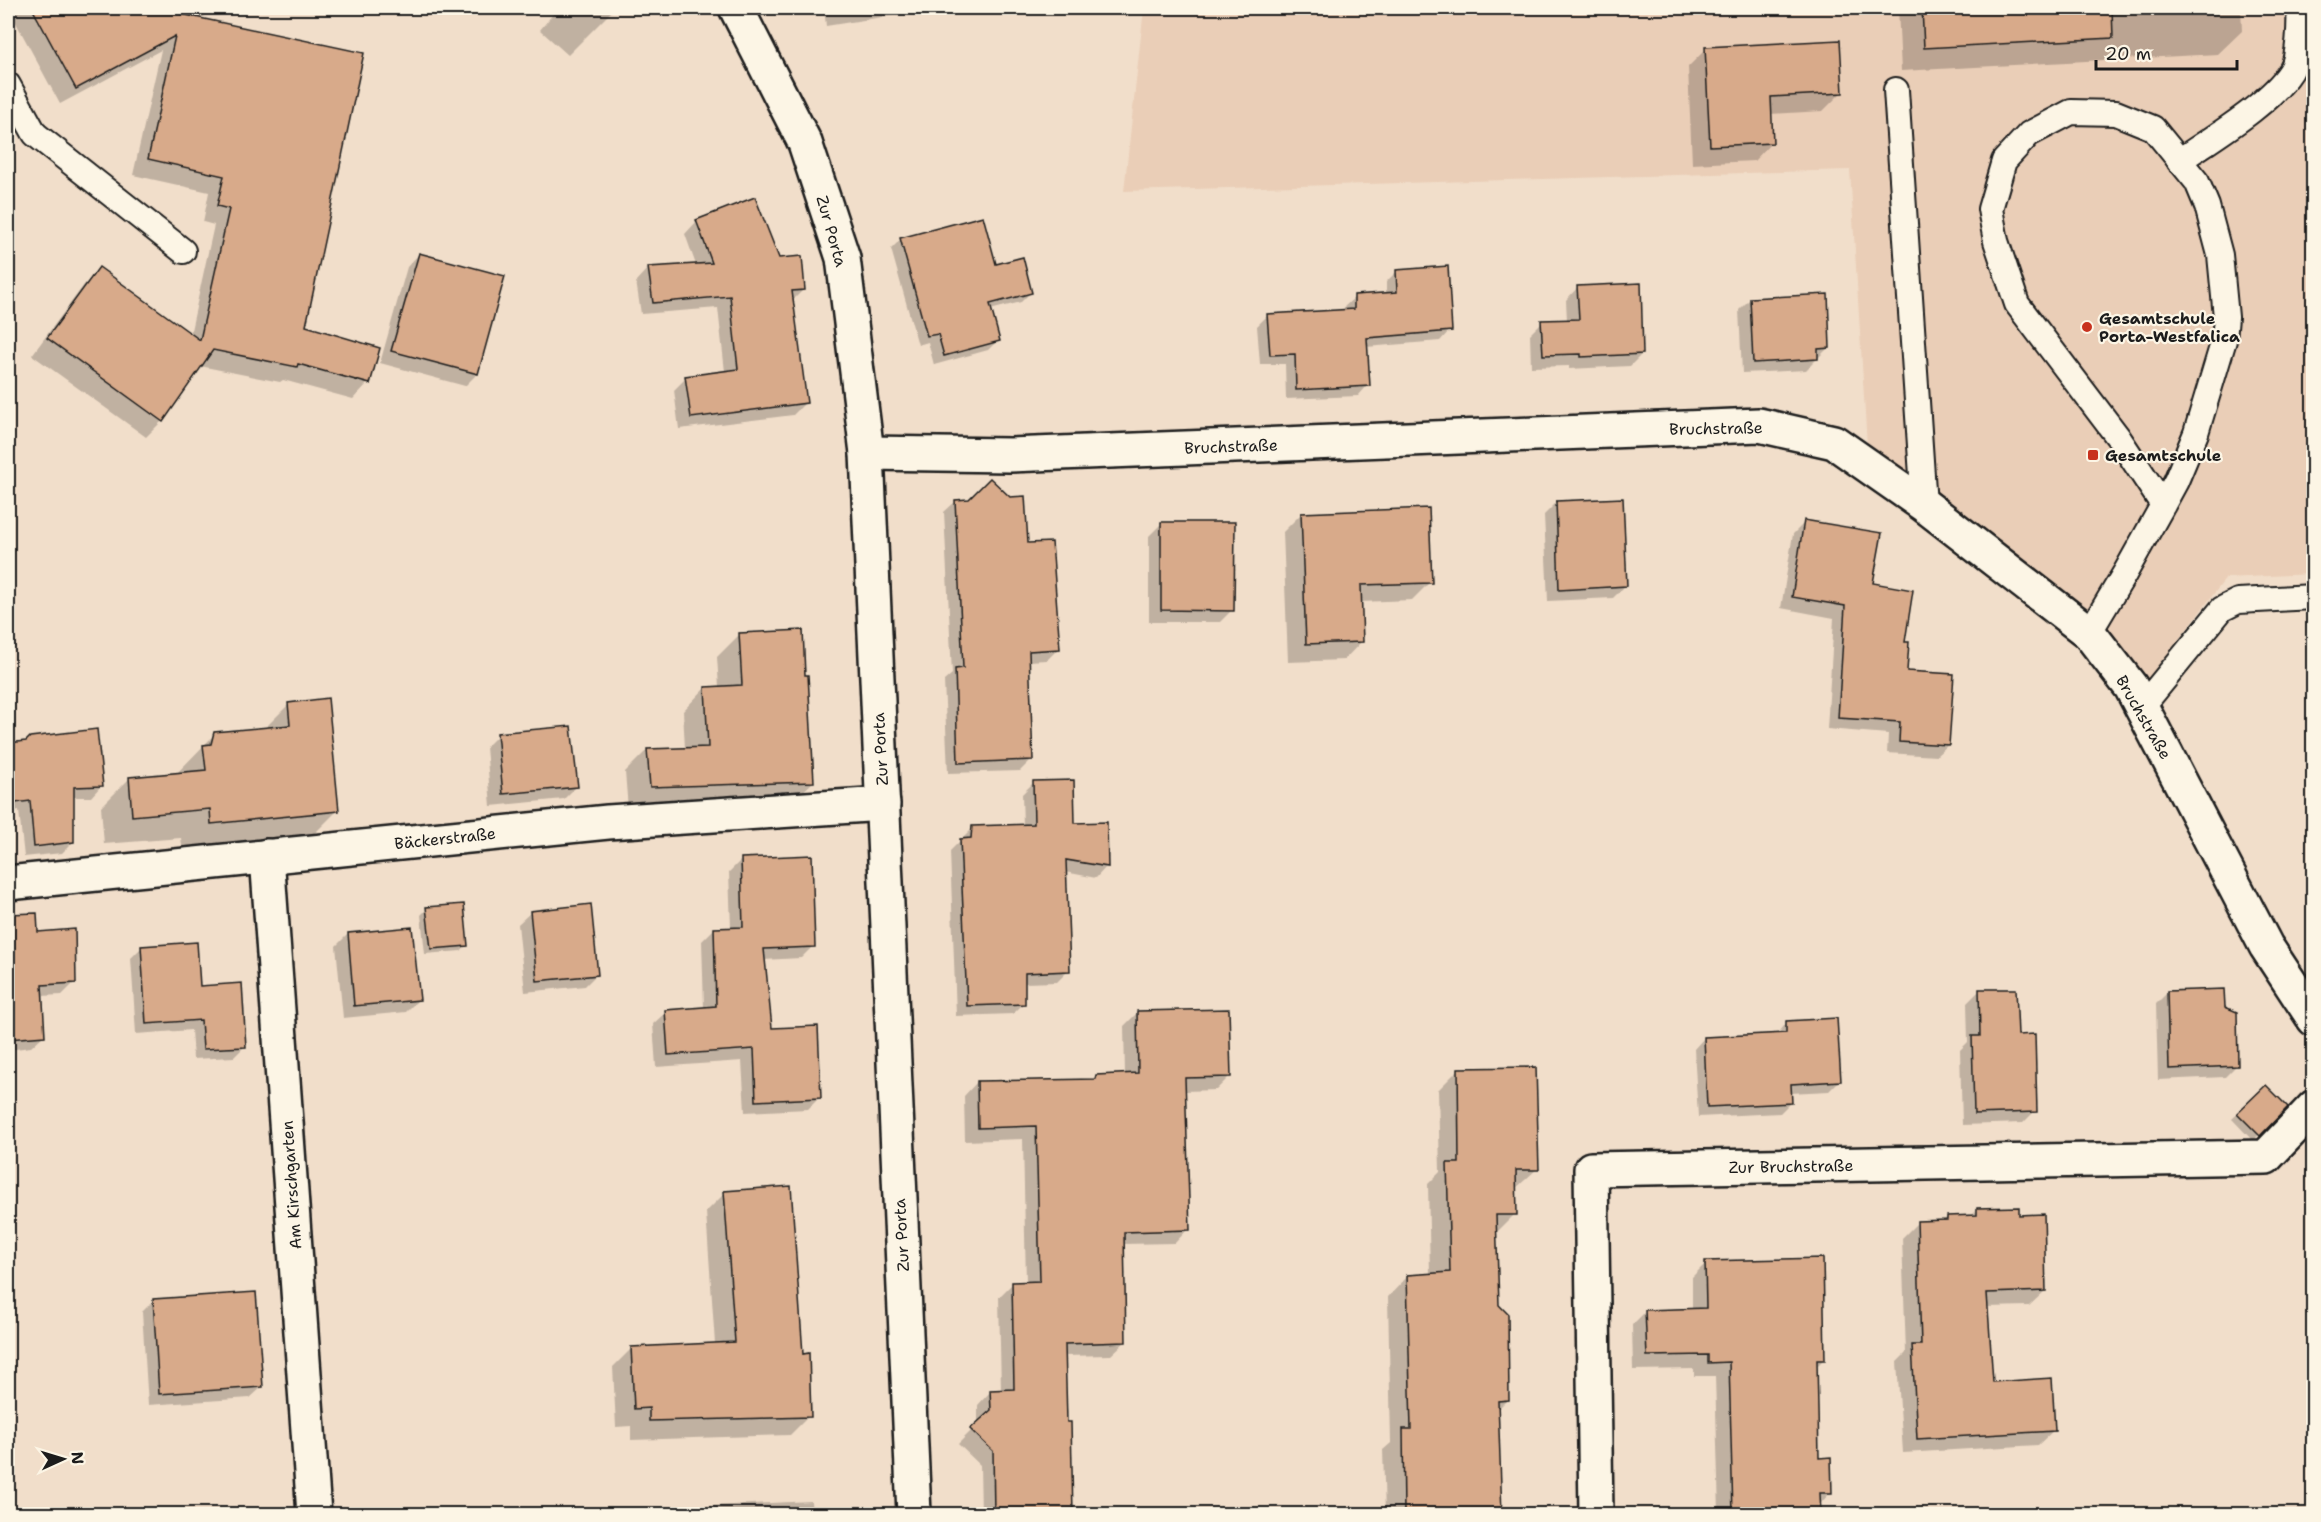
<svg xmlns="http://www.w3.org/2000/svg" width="2321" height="1522" font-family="'Shantell Sans',sans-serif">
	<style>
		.built { fill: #eaceb7 }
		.shadow { fill: #0003 }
		.building { fill: #d8aa8a; stroke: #1c1c1c; stroke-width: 1.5 }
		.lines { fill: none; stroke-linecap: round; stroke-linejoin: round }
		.lane-casing { stroke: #1c1c1c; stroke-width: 28 }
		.street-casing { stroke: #1c1c1c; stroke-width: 38 }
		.secondary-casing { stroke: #1c1c1c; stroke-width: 38 }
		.lane { stroke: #fcf5e5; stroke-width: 24 }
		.street { stroke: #fcf5e5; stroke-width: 33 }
		.secondary { stroke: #fcf5e5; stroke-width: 33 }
		.poi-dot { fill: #c8321e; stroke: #fcf5e5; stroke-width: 2 }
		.labels { text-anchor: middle; stroke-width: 4.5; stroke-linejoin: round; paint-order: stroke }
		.street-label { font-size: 16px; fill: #1c1c1c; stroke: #fcf5e5 }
		.poi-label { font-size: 16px; font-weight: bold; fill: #1c1c1c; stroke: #fcf5e5; text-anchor: start }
	</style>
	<rect width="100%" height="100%" fill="#f1deca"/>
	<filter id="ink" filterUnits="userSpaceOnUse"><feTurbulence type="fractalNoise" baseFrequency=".0167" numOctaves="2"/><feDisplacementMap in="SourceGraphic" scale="12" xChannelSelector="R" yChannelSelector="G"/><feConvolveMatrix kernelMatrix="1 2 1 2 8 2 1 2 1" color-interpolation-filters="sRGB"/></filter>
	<g filter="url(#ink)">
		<!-- built -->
		<path class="built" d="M1144 8H2313V574L2226 578 2139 691 1868 462 1850 170 1124 191Z"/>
		<!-- shadow -->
		<g class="shadow">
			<path d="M8 8H220L199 19 304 327 368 383 353 399 283 380 280 382 200 366 161 422 146 437 32 355 84 285 99 269 190 335 214 225 203 222 209 192 133 175 161 50 60 104Z"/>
			<path d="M558 8H615L568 55 540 30Z"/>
			<path d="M824 8H939L826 26Z"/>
			<path d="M1898 8H2241L2242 31 2218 54 1901 71Z"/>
			<path d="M1706 49 1841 93 1823 111 1770 114 1772 142 1754 161 1692 164 1688 67Z"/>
			<path d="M697 221 778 259 803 290 792 301 806 402 793 415 679 429 674 390 686 378 725 372 718 308 641 314 636 281 648 268 696 265 685 234Z"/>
			<path d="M901 239 995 266 1031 292 1021 302 990 310 998 340 988 350 934 365 928 342 918 345 891 249Z"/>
			<path d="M419 254 477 374 465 386 380 363 407 267Z"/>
			<path d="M1396 272 1450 330 1440 341 1366 347 1368 385 1358 396 1286 399 1285 364H1260L1257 326 1268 315 1344 311V307L1355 297 1386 294V282Z"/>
			<path d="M1578 287 1642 354 1630 366 1569 369V366L1531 367 1530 334 1542 322 1567 321 1566 300Z"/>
			<path d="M1750 299 1829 347 1806 370 1742 373 1739 310Z"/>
			<path d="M1009 498 1058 649 1047 660 1028 661 1031 760 1020 771 948 773 944 681 952 674 944 512 956 501Z"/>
			<path d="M1556 503 1625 586 1613 598 1548 601 1544 515Z"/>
			<path d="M1301 514 1430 582 1412 600 1360 602 1362 641 1344 660 1288 662 1283 532Z"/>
			<path d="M1805 522 1872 584 1903 644 1905 672 1948 745 1936 756 1887 753 1888 734 1827 729 1834 618 1781 608 1793 534Z"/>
			<path d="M1161 524 1232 610 1220 622H1149V536Z"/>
			<path d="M740 634 813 782 790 804 628 809 625 772 647 750 685 749 683 711 705 688 719 687 717 657Z"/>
			<path d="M289 704 338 810 309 839 183 852 181 838 104 844 101 807 130 778 176 774 215 734 264 729Z"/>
			<path d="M96 731 101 786 91 797H72L73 842 62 853 24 857 19 811 8 813V743Z"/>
			<path d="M498 735 576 787 564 799 491 806 486 747Z"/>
			<path d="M1033 783 1073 825 1106 867 1096 878 1065 872 1068 971 1057 982 1024 983V1003L1013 1014 956 1016 950 851 973 828 1023 826 1022 794Z"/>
			<path d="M742 859 813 946 801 958 763 960 770 1030 820 1097 808 1109 745 1112 742 1061 656 1067 653 1024 666 1012 704 1009 702 941 714 929 731 928 729 872Z"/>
			<path d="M427 909 466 945 461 951 425 954 421 915Z"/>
			<path d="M531 912 597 974 585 986 525 992 518 924Z"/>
			<path d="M74 930V983L62 995 41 996 44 1035 31 1047 8 1050V936Z"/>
			<path d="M348 934 418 1000 406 1012 343 1018 336 946Z"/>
			<path d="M142 947 199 987 245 1046 234 1057 193 1059 191 1030 136 1034 131 958Z"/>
			<path d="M1979 991 2017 1036 2035 1111 2023 1123 1962 1125 1960 1050 1968 1042 1967 1003Z"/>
			<path d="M2167 993 2223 1008 2236 1066 2225 1077 2158 1080 2156 1004Z"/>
			<path d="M1137 1013 1230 1076 1216 1090 1184 1091 1188 1229 1175 1243 1123 1244 1125 1342 1111 1355 1063 1356 1071 1514H981L980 1465 958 1444 978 1424V1405L991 1391H1001L999 1297 1013 1283H1026L1023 1139 965 1141 964 1096 977 1082 1091 1081 1096 1076 1125 1075 1124 1026Z"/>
			<path d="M1787 1022 1839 1081 1829 1091 1790 1093V1103L1780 1113 1698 1117 1694 1049 1704 1038 1777 1035Z"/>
			<path d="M1458 1070 1537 1169 1515 1189V1214L1495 1234 1497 1306 1507 1400 1497 1410 1500 1514H1385L1383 1450 1391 1443 1388 1297 1407 1277 1430 1275 1428 1184 1440 1172 1438 1090Z"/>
			<path d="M2266 1087 2285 1107 2253 1141 2232 1119Z"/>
			<path d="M725 1193 802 1355 809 1416 790 1435 631 1440V1426L616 1427 613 1367 632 1348 715 1344 706 1212Z"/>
			<path d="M1977 1210 2017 1216 2045 1291 2029 1306 1986 1307 1991 1384 2054 1430 2038 1445 1903 1453 1897 1362 1906 1353 1902 1238 1918 1222H1943L1947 1217 1971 1216Z"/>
			<path d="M1706 1263 1824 1359 1816 1367 1817 1459 1831 1492 1819 1505V1514H1719L1715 1376H1694V1369L1633 1370 1632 1325 1646 1311 1692 1310V1277Z"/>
			<path d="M154 1300 262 1387 250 1398 148 1405 142 1312Z"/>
			<path d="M811 1501 812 1514H647L653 1509Z"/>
			<path d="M269 1511 270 1514H222Z"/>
		</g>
		<!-- building -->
		<g class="building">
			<path d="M32 8H153L364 53 306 326 380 348 370 384 298 364 297 367 213 350 163 422 47 338 99 267 200 340 229 209 217 206 224 176 148 159 175 36 76 89Z"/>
			<path d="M1922 8H2112L2113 38 1924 48Z"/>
			<path d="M1840 40 1843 93 1771 97 1773 143 1710 146 1705 47Z"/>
			<path d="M755 197 779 258 802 256 805 290 792 291 807 403 691 418 685 376 738 369 730 296 653 303 648 267 712 263 696 220Z"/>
			<path d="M983 216 996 264 1023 257 1032 293 990 304 1000 341 944 356 938 334 927 336 900 238Z"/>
			<path d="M419 253 505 276 478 374 391 351Z"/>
			<path d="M1448 266 1452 331 1367 338 1370 386 1296 390 1295 354 1270 355 1267 314 1354 309V295L1397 292 1396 270Z"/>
			<path d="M1641 283 1643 354 1581 357V354L1543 355 1541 320 1579 319 1577 286Z"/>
			<path d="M1828 294 1830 348 1818 349V359L1753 363 1750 298Z"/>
			<path d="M990 478 1010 497 1025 496 1028 543 1052 542 1060 649 1029 651 1033 760 958 763 955 669 963 668 955 500 969 499Z"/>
			<path d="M1623 498 1627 586 1559 590 1556 501Z"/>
			<path d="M1429 508 1432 583 1361 585 1363 642 1306 644 1301 513Z"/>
			<path d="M1804 520 1882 533 1873 583 1913 590 1905 642H1909L1907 671 1954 674 1949 745 1899 742 1900 722 1838 718 1845 606 1792 597Z"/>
			<path d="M1161 522H1235L1234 611 1161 610Z"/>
			<path d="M803 630 805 675H808L814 782 650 787 647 749 708 747 705 687 742 685 739 633Z"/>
			<path d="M328 698 339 811 211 824 210 809 132 816 129 777 206 770 203 745 211 744 214 732 290 725 288 703Z"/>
			<path d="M571 726 578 787 503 794 497 733Z"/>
			<path d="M97 729 103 786 74 787V842L34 847 30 801 8 804V743L26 741 30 737Z"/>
			<path d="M1074 780 1075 823 1107 822 1108 867 1066 860 1070 971 1025 973V1004L967 1006 960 839 971 838 972 826 1034 824 1033 781Z"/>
			<path d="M812 855 815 947 764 949 772 1028 818 1026 821 1098 756 1101 754 1049 668 1055 665 1010 716 1006 714 928 743 927 741 858Z"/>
			<path d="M464 904 468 946 431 949 426 907Z"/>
			<path d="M591 904 598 975 537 981 530 911Z"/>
			<path d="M37 913 38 932 75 929 76 983 42 985 45 1036 8 1039V914Z"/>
			<path d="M412 927 420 1000 354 1006 348 933Z"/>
			<path d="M197 942 200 986 242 983 246 1047 203 1049 201 1020 146 1024 141 946Z"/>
			<path d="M1979 989H2016L2018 1035 2035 1034 2037 1112 1974 1114 1972 1036H1980Z"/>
			<path d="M2224 989 2225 1007 2237 1012 2238 1066 2169 1069 2167 991Z"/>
			<path d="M1229 1009 1231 1077 1185 1078 1190 1230 1124 1232 1126 1342 1065 1344 1067 1422H1071L1073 1515H994L993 1451 970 1429 991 1410 990 1390 1014 1389 1012 1282 1040 1281 1036 1126 978 1128 977 1081 1095 1079 1096 1075 1138 1073 1137 1011Z"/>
			<path d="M1837 1018 1841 1081 1791 1084 1792 1103 1707 1107 1704 1037 1786 1033V1021Z"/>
			<path d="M1536 1067 1539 1170H1516L1517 1215H1496L1499 1305 1508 1314 1509 1400 1498 1401 1502 1515H1404L1403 1429H1411L1407 1275 1450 1272 1447 1163H1459L1458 1068Z"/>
			<path d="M2266 1085 2288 1107 2260 1136 2237 1113Z"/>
			<path d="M791 1186 803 1354 809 1353 811 1417 649 1421V1408L634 1409 631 1347 735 1342 724 1191Z"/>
			<path d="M2019 1207V1215L2044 1214 2046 1291 1987 1293 1993 1382 2052 1378 2055 1431 1917 1439 1912 1345H1921L1917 1221 1947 1220V1216L1977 1215V1208Z"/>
			<path d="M1823 1258 1825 1360H1817L1819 1458 1831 1457 1832 1493H1820L1821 1515H1733L1729 1362 1708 1363V1355L1647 1356 1645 1310 1706 1308 1705 1261Z"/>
			<path d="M256 1292 263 1387 159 1394 153 1299Z"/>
		</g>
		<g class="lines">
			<!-- lane casing -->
			<g class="lane-casing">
				<g id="lane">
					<path d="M8 85 35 134 183 251"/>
					<path d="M1896 90 1924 505"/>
					<path d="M2179 161C2212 138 2270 104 2291 71 2299 58 2300 23 2299 8"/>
					<path d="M2089 633 2125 573 2163 505 2176 481 2196 433 2224 340 2226 317 2220 255 2207 206 2197 182 2153 128 2116 113 2071 112 2029 134 2004 161 1990 209 1996 241 2017 304 2118 437 2163 505"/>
					<path d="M2141 708 2222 609 2238 601 2314 597"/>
				</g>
			</g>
			<!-- street casing -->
			<g class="street-casing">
				<g id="street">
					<path d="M867 453 1010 455 1759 425 1834 442 1924 505 2089 633 2131 687 2266 946 2314 1019"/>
					<path d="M267 856 314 1514"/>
					<path d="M8 883 608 822 883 804"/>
					<path d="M1596 1514 1591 1169 2266 1157 2314 1107"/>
				</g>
			</g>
			<!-- secondary casing -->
			<g class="secondary-casing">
				<path id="secondary" d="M736 8 805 143 843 258 867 453 914 1514"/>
			</g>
			<!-- lane -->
			<use href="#lane" class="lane"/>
			<!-- street -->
			<use href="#street" class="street"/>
			<!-- secondary -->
			<use href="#secondary" class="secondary"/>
		</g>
	</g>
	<!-- markers -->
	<g class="poi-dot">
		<circle cx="2087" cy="327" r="6"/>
		<rect x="2087" y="449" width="12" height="12" rx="3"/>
	</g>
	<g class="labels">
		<!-- street labels -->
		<g class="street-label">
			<text transform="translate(832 231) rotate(74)" y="6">Zur Porta</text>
			<text transform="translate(1716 428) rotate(-1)" y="6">Bruchstraße</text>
			<text transform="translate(1231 446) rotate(-2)" y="6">Bruchstraße</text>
			<text transform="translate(2144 717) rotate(60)" y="6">Bruchstraße</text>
			<text transform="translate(880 749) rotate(-93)" y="6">Zur Porta</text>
			<text transform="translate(445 838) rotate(-6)" y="6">Bäckerstraße</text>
			<text transform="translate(1791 1166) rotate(-1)" y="6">Zur Bruchstraße</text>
			<text transform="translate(291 1185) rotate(-94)" y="6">Am Kirschgarten</text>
			<text transform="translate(901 1235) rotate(-93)" y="6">Zur Porta</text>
		</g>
		<!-- poi labels -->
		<g class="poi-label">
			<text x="2099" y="324">Gesamtschule<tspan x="2099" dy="18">Porta-Westfalica</tspan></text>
			<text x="2105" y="461">Gesamtschule</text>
		</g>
	</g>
	<!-- margin -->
	<rect width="2321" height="1522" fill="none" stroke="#fcf5e5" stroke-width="30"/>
	<rect x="15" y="15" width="2291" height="1492" fill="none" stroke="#1c1c1c" stroke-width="2" filter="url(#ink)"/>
	<!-- north arrow -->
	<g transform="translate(63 1459) rotate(86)" stroke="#fcf5e5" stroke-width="4.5" paint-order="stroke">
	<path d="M0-4.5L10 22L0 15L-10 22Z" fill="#1c1c1c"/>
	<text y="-9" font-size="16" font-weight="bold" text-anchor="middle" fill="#1c1c1c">N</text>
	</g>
	<!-- scale -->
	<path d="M2096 60v9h141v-9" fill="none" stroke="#1c1c1c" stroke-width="3"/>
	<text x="2105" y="60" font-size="18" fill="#1c1c1c" stroke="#fcf5e5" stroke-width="4.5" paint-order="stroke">20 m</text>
</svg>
